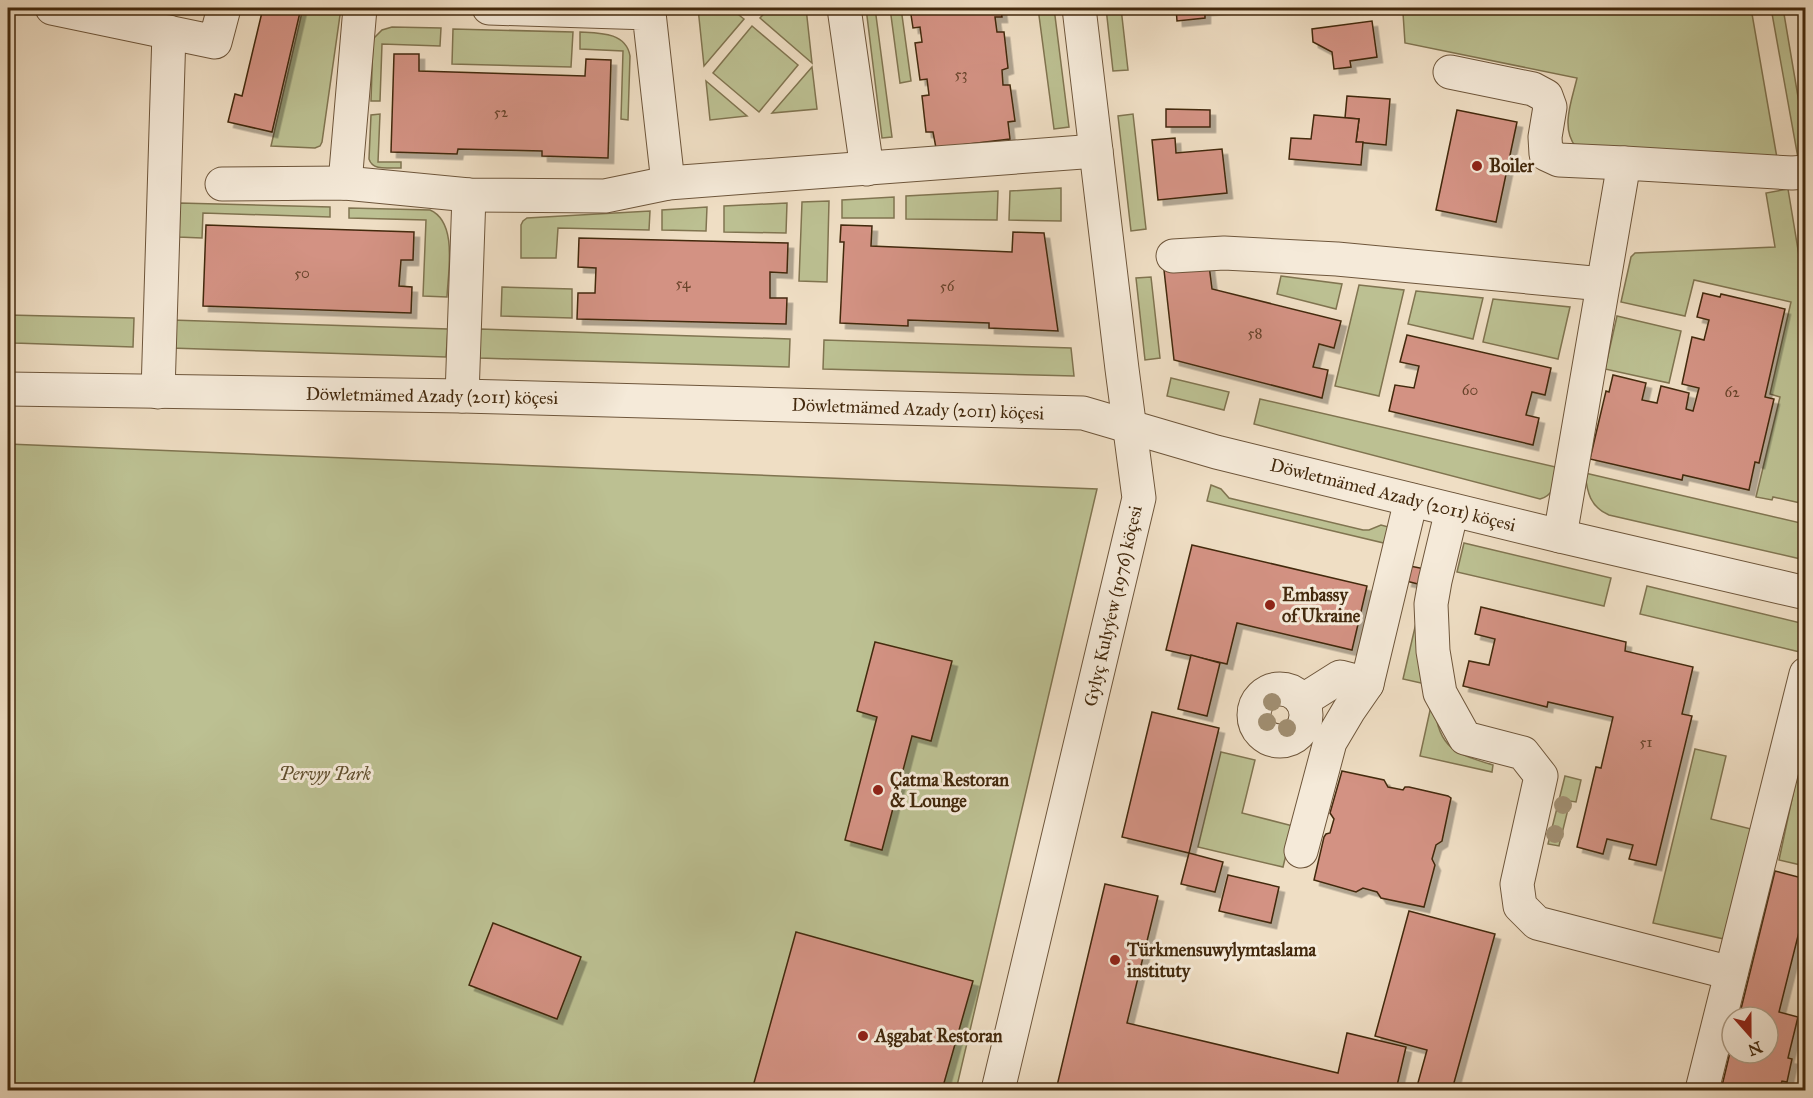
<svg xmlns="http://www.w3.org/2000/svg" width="1813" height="1098" font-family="'IM FELL Great Primer',serif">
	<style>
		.green { fill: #bcc092; stroke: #807450; stroke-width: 1.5 }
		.building { fill: #d39283; stroke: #43290d; stroke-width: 1.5; filter: url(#shadow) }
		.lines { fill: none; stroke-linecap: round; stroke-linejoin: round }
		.minor-casing { stroke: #6e563b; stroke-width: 35 }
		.minor { stroke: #f5ead9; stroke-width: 33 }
		.tree { fill: #a18f72 }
		.poi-dot { fill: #8f2418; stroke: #f5ead9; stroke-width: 2 }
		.labels { text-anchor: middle; stroke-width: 6; stroke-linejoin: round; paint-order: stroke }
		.number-label { font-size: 15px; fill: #67432a }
		.poi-label { font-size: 18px; font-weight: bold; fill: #43290d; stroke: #f5ead9; text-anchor: start }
		.street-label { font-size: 18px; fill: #43290d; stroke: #f5ead9 }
		.park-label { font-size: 18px; font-style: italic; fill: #614f2e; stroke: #f5ead9 }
	</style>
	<defs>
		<filter id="shadow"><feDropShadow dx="5.5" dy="5.5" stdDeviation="0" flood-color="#0004"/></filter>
	</defs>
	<rect width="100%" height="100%" fill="#efdec4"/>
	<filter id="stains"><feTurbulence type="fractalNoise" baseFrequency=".00333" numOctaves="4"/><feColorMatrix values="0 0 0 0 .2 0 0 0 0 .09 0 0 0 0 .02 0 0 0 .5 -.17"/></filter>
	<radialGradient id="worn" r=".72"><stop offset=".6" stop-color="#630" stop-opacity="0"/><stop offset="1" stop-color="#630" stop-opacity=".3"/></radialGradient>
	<!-- green -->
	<g class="green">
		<path d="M303 8H341L322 142 320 146 315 148 271 146Z"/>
		<path d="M698 8H730L744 19 704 66Z"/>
		<path d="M769 8H806L812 63 760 18Z"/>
		<path d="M866 8H875L892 137 882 138Z"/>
		<path d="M890 8H901L911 81 900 83Z"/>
		<path d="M1038 8H1054L1069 127 1054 129Z"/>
		<path d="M1106 8H1121L1128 70 1113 71Z"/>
		<path d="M1460 8H1751L1777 158 1576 147C1560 128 1572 100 1577 78L1405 43 1403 13Z"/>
		<path d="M1771 8H1783L1805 138V157L1798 158Z"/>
		<path d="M752 26 798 65 759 112 713 73Z"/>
		<path d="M392 27 441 28 440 46 382 44 380 101H371L373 39 382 30Z"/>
		<path d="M453 29 573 32 571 67 452 64Z"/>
		<path d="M580 32C599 33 626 32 630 56L628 120 621 119 623 51 580 49Z"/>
		<path d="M812 67 817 109 772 113Z"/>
		<path d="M706 81 747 116 710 120Z"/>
		<path d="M380 114 378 162H401V168C390 167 373 172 369 159L371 115Z"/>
		<path d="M1133 114 1146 229 1131 231 1118 116Z"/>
		<path d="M1061 188V221L1009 220 1010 191Z"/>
		<path d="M1788 189 1805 292V504L1773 497 1772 500 1756 497 1780 397 1770 394 1791 302 1694 280 1685 316 1621 302 1631 257 1635 253 1775 247 1766 193Z"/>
		<path d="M998 191 997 220 906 219V196Z"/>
		<path d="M894 197V218H842V200Z"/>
		<path d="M829 201 827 282 799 281 802 202Z"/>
		<path d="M179 203 330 207V217L203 213 202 238 178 237Z"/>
		<path d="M787 203 786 233 724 232V206Z"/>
		<path d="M707 207 706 231 662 230V210Z"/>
		<path d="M349 208 430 210C458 222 448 272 447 297L423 296 426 220 349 218Z"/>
		<path d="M650 211 649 230 558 228 556 258H521V225L523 221 527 218Z"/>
		<path d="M1281 276 1342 284 1336 309 1277 294Z"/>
		<path d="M1151 277 1160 358 1145 360 1136 278Z"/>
		<path d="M1359 285 1404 290 1379 396 1335 386Z"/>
		<path d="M502 287 572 289V318L501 316Z"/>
		<path d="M1416 291 1483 298 1473 339 1408 324Z"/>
		<path d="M1493 299 1570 307 1558 359 1483 342Z"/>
		<path d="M8 315 134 318 133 347 14 343 8 338Z"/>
		<path d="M1617 316 1681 331 1669 383 1605 369Z"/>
		<path d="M171 320 448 329 446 357 170 348Z"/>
		<path d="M480 329 790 339 789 367 479 358Z"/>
		<path d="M824 340 1071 348 1074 376 823 369Z"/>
		<path d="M1171 378 1229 392 1224 410 1167 396Z"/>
		<path d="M1260 399 1560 468C1556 481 1555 495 1540 499L1254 424Z"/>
		<path d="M8 444 1097 489 956 1090H8Z"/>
		<path d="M1585 473 1805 524V560L1609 515C1590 507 1587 492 1585 473Z"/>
		<path d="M1211 485 1221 489 1229 498 1363 530H1369L1381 525 1392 528 1388 544 1207 501Z"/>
		<path d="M1464 543 1611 578 1604 606 1457 572Z"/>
		<path d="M1647 586 1805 624 1804 653 1640 614Z"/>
		<path d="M1419 610 1430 685 1403 679Z"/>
		<path d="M1433 697C1438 745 1448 752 1493 765L1492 772 1420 756Z"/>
		<path d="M1805 738V866L1779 860Z"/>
		<path d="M1695 749 1726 756 1711 819 1751 829 1724 939 1653 923Z"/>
		<path d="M1221 752 1255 760 1242 813 1293 826 1283 867 1198 847Z"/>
		<path d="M1565 776 1581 780 1576 802 1570 801 1559 846 1548 844Z"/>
	</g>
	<!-- building -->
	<g class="building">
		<path d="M263 8H301L272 132 228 122 235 94 242 96Z"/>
		<path d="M910 8H1001L1002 17H995L997 32H1004L1008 68 1002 70 1003 85H1010L1015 121 1008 122 1010 139 936 148 933 132H926L922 96 929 95 927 79 920 80 915 43 922 42 920 27 913 28Z"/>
		<path d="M1176 8H1230L1205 10V18L1177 21Z"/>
		<path d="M1372 21 1377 57 1350 61 1351 67 1334 69 1332 52 1313 42 1312 29Z"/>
		<path d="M394 54H419V71L585 76 586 59 611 60 608 158 542 156V151L458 149 457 154 391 152Z"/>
		<path d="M1347 96 1390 99 1386 145 1356 142 1359 119 1345 118Z"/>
		<path d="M1166 109 1210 110V127H1166Z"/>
		<path d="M1457 110 1517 122 1496 222 1436 210Z"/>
		<path d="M1314 115 1359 119 1356 142H1363L1361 165 1289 159 1291 138 1311 139Z"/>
		<path d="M1175 138 1176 153 1222 149 1227 193 1158 200 1152 140Z"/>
		<path d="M206 225 414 232 413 260H401L399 286 412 287 411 313 203 306Z"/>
		<path d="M841 225 872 226 871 246 1012 252 1013 232 1044 233 1058 331 989 328V323L908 320V326L840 323 844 242H840Z"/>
		<path d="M579 238 788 243 787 273 770 272V298H787L786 324 577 319 578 293H595L596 268 578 267Z"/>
		<path d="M1209 265 1212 289 1341 321 1334 348 1319 344 1313 367 1328 370 1322 398 1174 360 1164 270Z"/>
		<path d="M1703 293 1720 297 1721 294 1785 309 1765 397 1774 399 1759 463 1755 462 1749 490 1683 475 1682 480 1590 459 1606 391 1609 392 1613 375 1646 383 1642 400 1657 403 1661 386 1689 393 1686 409 1693 411 1699 388 1682 384 1692 337 1704 340 1709 320 1697 317Z"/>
		<path d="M1407 335 1551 368 1545 395 1532 392 1526 415 1539 418 1533 445 1389 411 1395 385 1414 388 1419 366 1400 362Z"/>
		<path d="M1192 545 1367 586 1352 650 1237 623 1227 664 1166 650Z"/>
		<path d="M1410 566 1425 569 1422 585 1406 581Z"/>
		<path d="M1481 607 1626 642 1625 651 1693 667 1682 714 1692 716 1656 865 1629 859 1633 845 1607 839 1603 854 1577 847 1596 767 1601 768 1613 717 1548 702 1547 707 1463 686 1469 661 1489 665 1495 639 1475 634Z"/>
		<path d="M875 642 952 661 931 741 912 736 882 850 845 840 877 717 857 711Z"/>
		<path d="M1191 655 1220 663 1207 716 1178 709Z"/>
		<path d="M1152 712 1219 728 1189 853 1122 837Z"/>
		<path d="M1342 771 1384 780 1388 787 1403 790 1405 787H1409L1448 796 1451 798 1442 841 1436 845 1432 859 1435 865 1424 907 1381 898 1377 892 1363 888 1356 892 1314 880 1324 837 1326 834 1330 833 1334 819 1330 813Z"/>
		<path d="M1189 853 1223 862 1215 892 1181 884Z"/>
		<path d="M1775 871 1806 879V904L1779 1012 1798 1017 1788 1058 1792 1059 1787 1082 1782 1081 1779 1090H1721L1732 1044V1053H1768V1017H1739Z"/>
		<path d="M1228 875 1279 887 1271 923 1219 911Z"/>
		<path d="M1105 884 1158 896 1127 1023 1338 1073 1347 1033 1406 1047 1396 1090H1056Z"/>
		<path d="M1409 911 1495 934 1452 1090H1416L1427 1050 1375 1036Z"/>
		<path d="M493 923 581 957 557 1019 469 985Z"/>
		<path d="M796 932 973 981 942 1090H752Z"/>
	</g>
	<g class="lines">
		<!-- minor casing -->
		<g class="minor-casing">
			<g id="minor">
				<path d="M52 8 215 42 224 8"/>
				<path d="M489 8 649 13 668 183"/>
				<path d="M844 8 867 169"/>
				<path d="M1450 72 1533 89 1546 96 1550 107 1545 137 1546 154 1559 160 1624 163"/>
				<path d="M345 183 360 8"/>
				<path d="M222 184 345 183 469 195 605 196 668 183 1096 151"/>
				<path d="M1173 256 1224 253 1337 259 1603 284"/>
				<path d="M8 389 462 396 1083 413 1216 452 1560 536 1806 593"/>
				<path d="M158 392 169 32"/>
				<path d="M462 396 469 195"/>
				<path d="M1452 510 1435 581 1431 604 1433 651 1440 693 1465 738 1523 753 1541 776 1517 884 1520 906 1537 923 1731 973"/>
				<path d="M1560 536 1624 163 1792 173 1806 172"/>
				<circle cx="1280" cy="715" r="26"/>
				<path d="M1302 701 1340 677 1367 684"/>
				<path d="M1301 851 1330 742 1349 710 1367 684 1411 500"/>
				<path d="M998 1090 1139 498 1122 369 1079 8"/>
				<path d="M1702 1090 1806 674"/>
			</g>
		</g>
		<!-- minor -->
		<use href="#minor" class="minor"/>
	</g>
	<!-- trees -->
	<g class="tree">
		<circle cx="1272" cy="702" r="9"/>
		<circle cx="1267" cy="722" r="9"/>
		<circle cx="1287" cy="728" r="9"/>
		<circle cx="1563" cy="805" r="9"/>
		<circle cx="1555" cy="834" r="9"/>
	</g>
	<!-- markers -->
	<g class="poi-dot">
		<circle cx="1477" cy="166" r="6"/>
		<circle cx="1270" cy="605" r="6"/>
		<circle cx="878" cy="790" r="6"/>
		<circle cx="1115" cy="960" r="6"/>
		<circle cx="863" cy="1036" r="6"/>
	</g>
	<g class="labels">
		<!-- number labels -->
		<g class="number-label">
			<text x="961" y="79">53</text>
			<text x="501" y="117">52</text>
			<text x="302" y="278">50</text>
			<text x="683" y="288">54</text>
			<text x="947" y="291">56</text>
			<text x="1255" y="338">58</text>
			<text x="1470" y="395">60</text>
			<text x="1732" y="397">62</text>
			<text x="1646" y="747">51</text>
		</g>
		<!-- poi labels -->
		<g class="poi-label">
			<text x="1489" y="172">Boiler</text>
			<text x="1282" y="601">Embassy<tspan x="1282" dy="21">of Ukraine</tspan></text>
			<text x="890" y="786">Çatma Restoran<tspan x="890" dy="21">&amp; Lounge</tspan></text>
			<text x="1127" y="956">Türkmensuwylymtaslama<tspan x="1127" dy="21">instituty</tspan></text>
			<text x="875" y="1042">Aşgabat Restoran</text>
		</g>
		<!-- street labels -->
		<g class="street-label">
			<text transform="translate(432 396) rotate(1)" y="6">Döwletmämed Azady (2011) köçesi</text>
			<text transform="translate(918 409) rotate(2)" y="6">Döwletmämed Azady (2011) köçesi</text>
			<text transform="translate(1393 495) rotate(14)" y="6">Döwletmämed Azady (2011) köçesi</text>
			<text transform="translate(1113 606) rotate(-77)" y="6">Gylyç Kulyýew (1976) köçesi</text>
		</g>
		<!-- park labels -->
		<g class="park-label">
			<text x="325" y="780">Pervyy Park</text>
		</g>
	</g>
	<!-- margin -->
	<rect width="1813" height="1098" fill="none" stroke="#efdec4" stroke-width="30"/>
	<rect x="9" y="9" width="1795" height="1080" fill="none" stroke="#43290d" stroke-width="3"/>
	<rect x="15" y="15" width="1783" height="1068" fill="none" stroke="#43290d" stroke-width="1.5"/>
	<!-- north arrow -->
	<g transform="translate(1750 1035) rotate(159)"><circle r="28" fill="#f5ead9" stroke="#ae9d87" stroke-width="1.5"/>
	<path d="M0-4.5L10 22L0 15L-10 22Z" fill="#8f2418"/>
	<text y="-9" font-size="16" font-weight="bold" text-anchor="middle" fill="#43290d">N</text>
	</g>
	<rect width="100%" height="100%" filter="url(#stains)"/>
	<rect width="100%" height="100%" fill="url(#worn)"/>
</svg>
